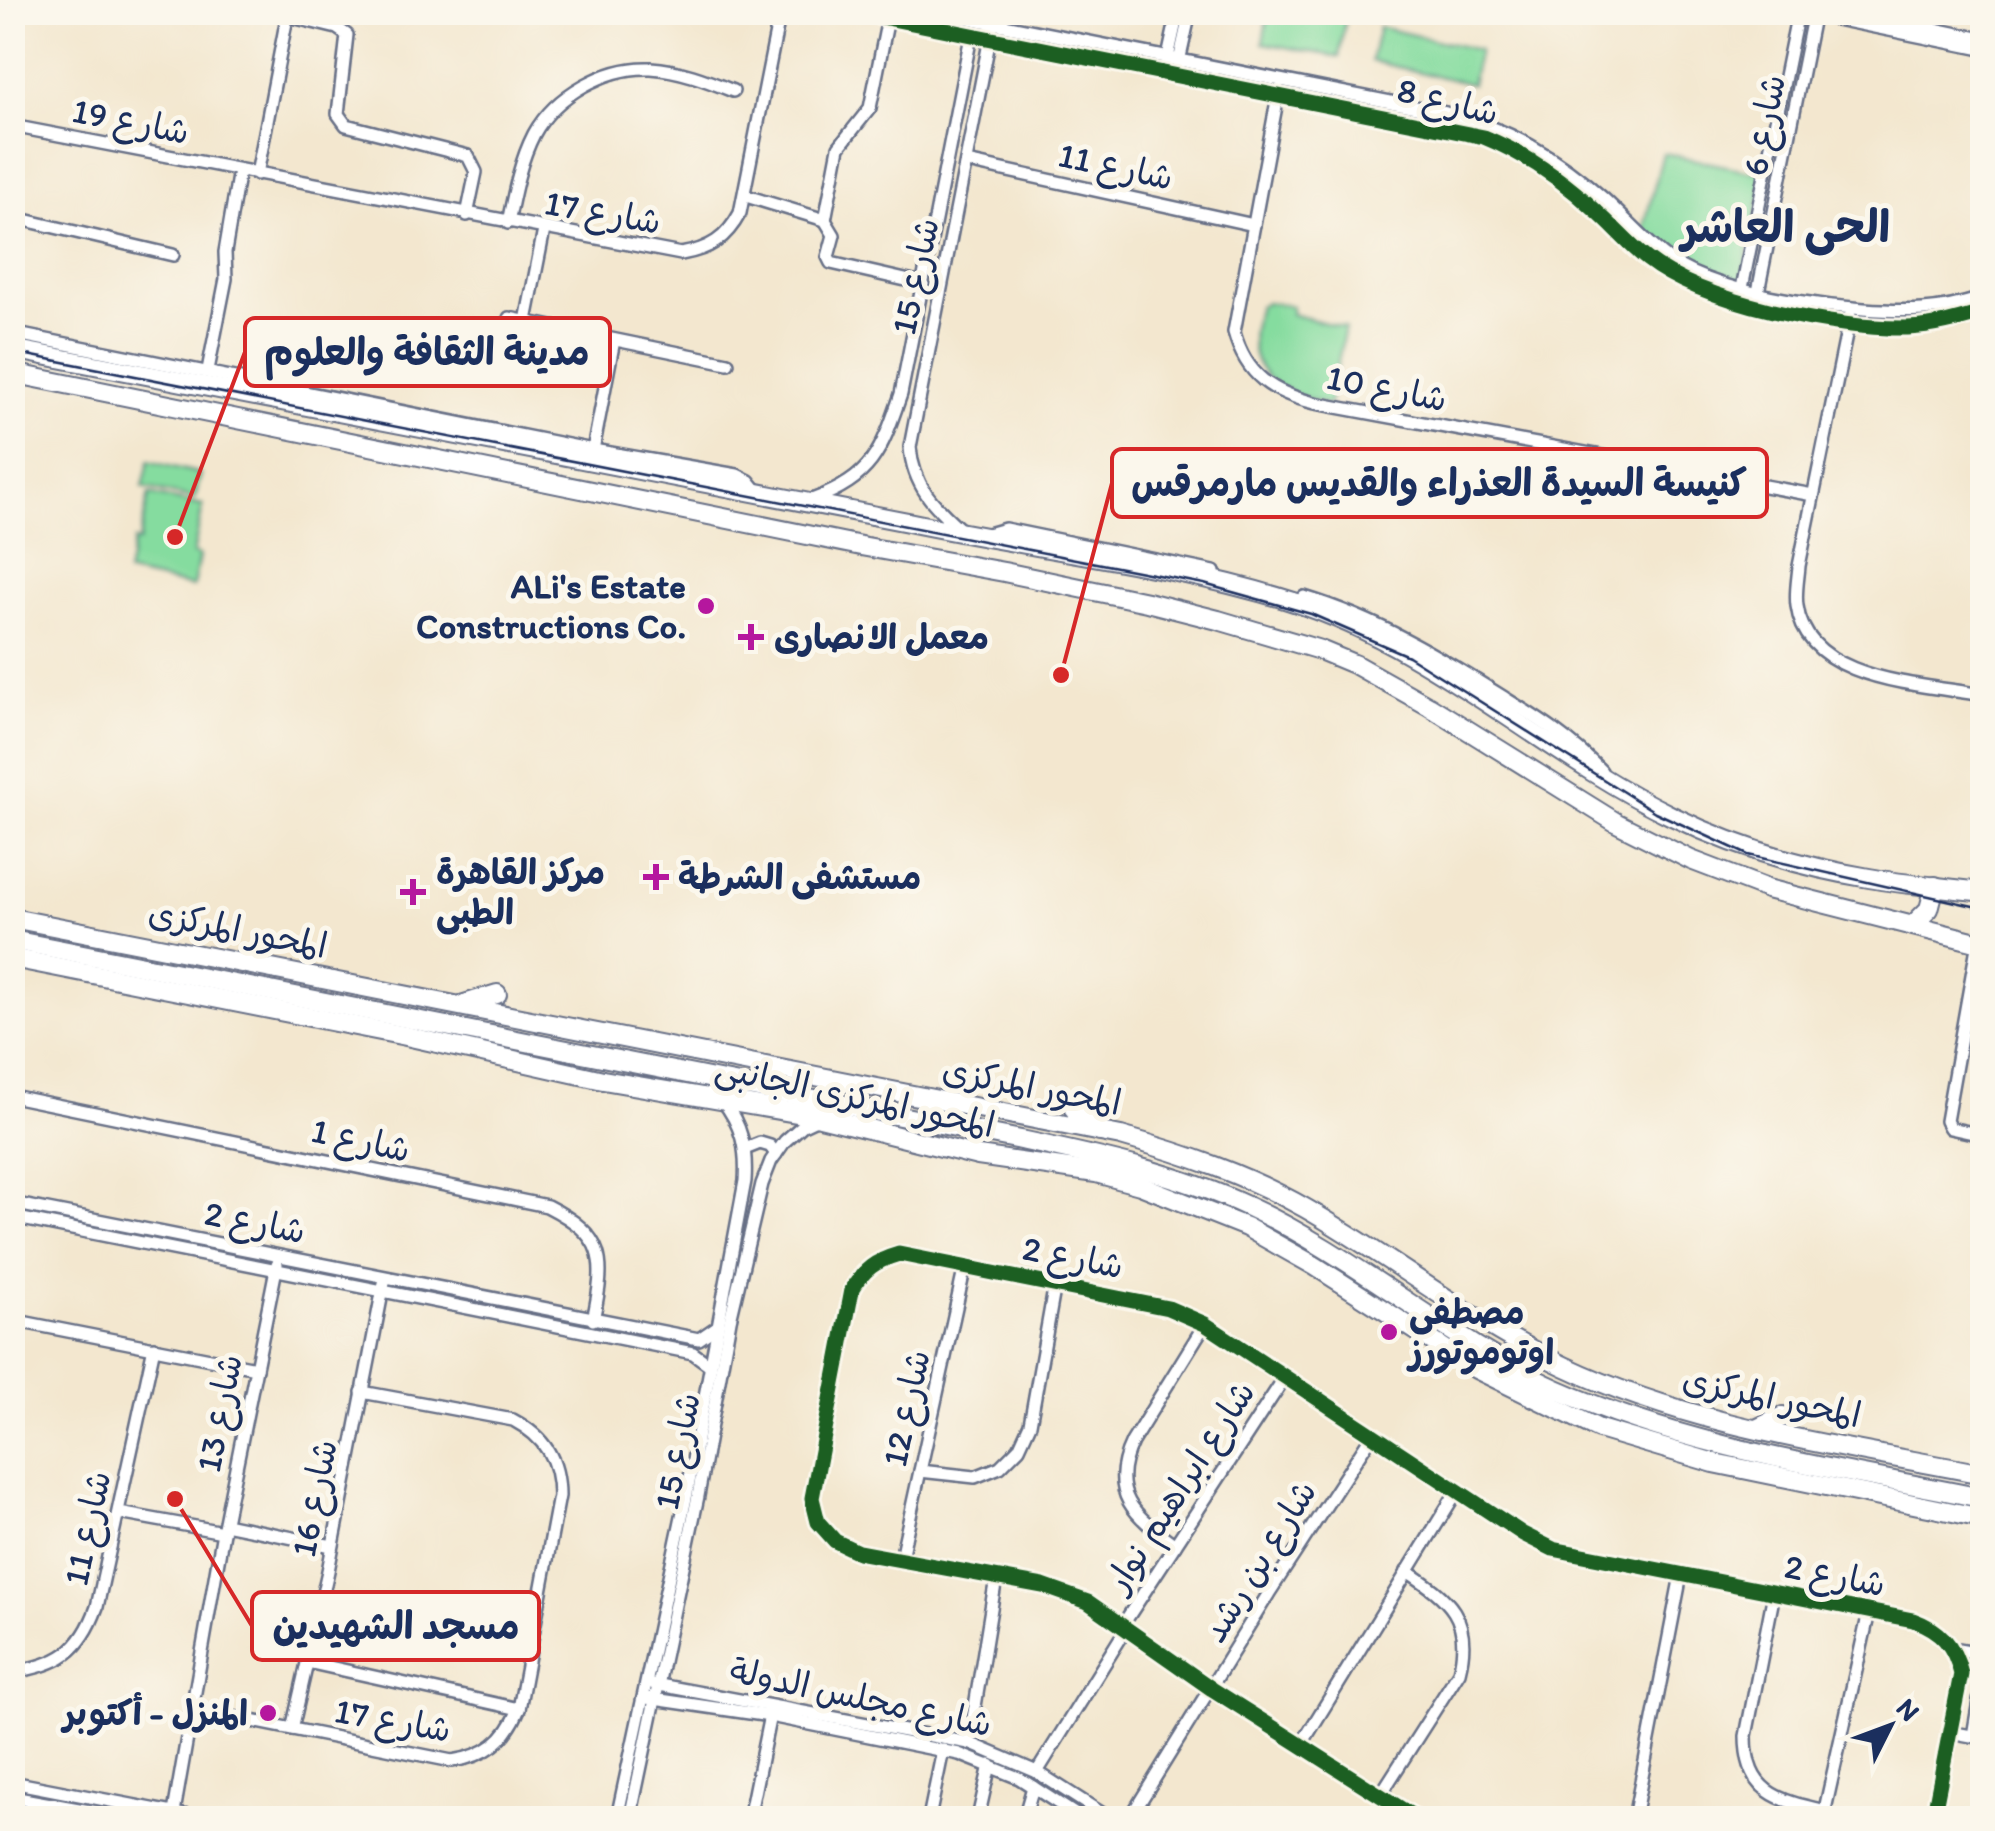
<svg xmlns="http://www.w3.org/2000/svg" width="1995" height="1831" font-family="Itim,'Playpen Sans Arabic',sans-serif">
	<style>
		.green { fill: #85dc9f; stroke: #50867e; stroke-width: 2.5 }
		.lines { fill: none; stroke-linecap: round; stroke-linejoin: round }
		.street-casing { stroke: #676f86; stroke-width: 16 }
		.secondary-casing { stroke: #676f86; stroke-width: 22 }
		.street { stroke: #fff; stroke-width: 11 }
		.secondary { stroke: #fff; stroke-width: 18 }
		.rail { stroke: #1b2f5e; stroke-width: 2.5 }
		.cycleway-casing { stroke: #fbf7ec; stroke-width: 21 }
		.cycleway { stroke: #1b5e20; stroke-width: 15 }
		.poi-dot { fill: #b5179e; stroke: #fbf7ec; stroke-width: 4 }
		.labels { text-anchor: middle; stroke-width: 10; stroke-linejoin: round; paint-order: stroke }
		.street-label { font-size: 35px; fill: #1b2f5e; stroke: #fbf7ec }
		.poi-label { font-size: 35px; font-weight: bold; fill: #1b2f5e; stroke: #fbf7ec; text-anchor: start }
		.district-label { font-size: 45px; font-weight: bold; fill: #1b2f5e; stroke: #fbf7ec }
		.leader { fill: none; stroke: #d62828; stroke-width: 4 }
		.callout-dot { fill: #d62828; stroke: #fbf7ec; stroke-width: 4 }
		.callout { fill: #fbf7ec; stroke: #d62828; stroke-width: 4 }
		.callout-label { font-size: 38px; text-anchor: middle; font-weight: bold; fill: #1b2f5e }
	</style>
	<rect width="100%" height="100%" fill="#fbf7ec"/>
	<filter id="ink" filterUnits="userSpaceOnUse"><feTurbulence type="fractalNoise" baseFrequency=".01" numOctaves="2"/><feDisplacementMap in="SourceGraphic" scale="20" xChannelSelector="R" yChannelSelector="G"/><feConvolveMatrix kernelMatrix="1 2 1 2 8 2 1 2 1" color-interpolation-filters="sRGB"/></filter>
	<filter id="wash" filterUnits="userSpaceOnUse"><feTurbulence type="fractalNoise" baseFrequency=".0048" numOctaves="4" result="noise"/><feDisplacementMap in="SourceGraphic" scale="40" xChannelSelector="R" yChannelSelector="G"/><feGaussianBlur stdDeviation="2.25" result="paint"/><feColorMatrix in="noise" values="0 0 0 0 0 0 0 0 0 0 0 0 0 0 0 0 0 1.4 0 .05"/><feComposite in="paint" operator="in"/></filter>
	<g filter="url(#wash)">
		<rect width="100%" height="100%" fill="#f3e7cf"/>
		<!-- green -->
		<g class="green">
			<path d="M1268 13H1346L1339 57 1263 43Z"/>
			<path d="M1379 27 1479 50 1471 84 1371 61Z"/>
			<path d="M1663 153 1765 174 1741 285 1708 280 1642 235Z"/>
			<path d="M1266 302 1292 306 1291 314 1345 328 1329 405C1273 391 1236 369 1259 306Z"/>
			<path d="M149 461 201 474 195 499 143 487Z"/>
			<path d="M149 494 203 506 193 554 199 556 193 587 127 573 134 541 139 542Z"/>
		</g>
	</g>
	<g filter="url(#ink)">
		<g class="lines">
			<!-- street casing -->
			<g class="street-casing">
				<g id="street">
					<path d="M857 12 1484 137C1526 154 1564 181 1597 212 1614 227 1629 245 1647 259 1703 303 1837 330 1908 328 1934 327 1958 320 1982 313"/>
					<path d="M939 12 1446 113C1507 127 1557 157 1604 199 1627 220 1646 243 1671 261 1723 297 1859 314 1923 310 1943 309 1963 304 1982 298"/>
					<path d="M1854 12 1982 39"/>
					<path d="M1811 14 1982 49"/>
					<path d="M288 16 337 28 347 35 338 114 346 125 468 156 476 172 467 215"/>
					<path d="M1167 62 1178 12"/>
					<path d="M1178 66 1190 12"/>
					<path d="M1279 90 1234 332C1246 376 1273 393 1315 403L1813 495"/>
					<path d="M12 126 681 254C710 249 726 239 740 213L780 12"/>
					<path d="M967 162 1254 225"/>
					<path d="M257 174 288 12"/>
					<path d="M746 196 825 220 834 235 828 257 831 263 923 284"/>
					<path d="M12 217 173 255"/>
					<path d="M825 220 839 147 870 108 888 18"/>
					<path d="M508 223C514 193 520 161 534 134 555 95 607 66 651 68 680 70 706 80 733 91"/>
					<path d="M1741 293 1798 12"/>
					<path d="M1757 297 1814 12"/>
					<path d="M1850 316 1799 566C1798 579 1795 593 1797 606 1807 682 1924 684 1982 695"/>
					<path d="M509 318 728 363"/>
					<path d="M526 321 544 230"/>
					<path d="M12 333 593 450 737 475 749 481 758 492"/>
					<path d="M208 370 226 279 225 252 239 170"/>
					<path d="M593 450 614 340"/>
					<path d="M812 500C873 477 881 452 901 394L972 31"/>
					<path d="M962 531C934 506 913 486 910 447L995 12"/>
					<path d="M984 535 1005 529 1214 572"/>
					<path d="M1304 597C1377 619 1440 657 1503 697 1538 719 1572 740 1601 771"/>
					<path d="M1976 942 1977 947 1946 1121 1950 1128 1982 1135"/>
					<path d="M12 1096 547 1206C606 1236 606 1259 593 1320"/>
					<path d="M745 1149 760 1143 770 1146 776 1154"/>
					<path d="M12 1203 699 1339 718 1326"/>
					<path d="M12 1217 693 1353 711 1366"/>
					<path d="M12 1320 256 1368"/>
					<path d="M920 1471 975 1477 1000 1467 1019 1448 1030 1424 1055 1284"/>
					<path d="M119 1513 223 1532"/>
					<path d="M225 1524 332 1546"/>
					<path d="M1175 1545C1135 1516 1107 1494 1132 1442L1205 1324"/>
					<path d="M900 1562 965 1266"/>
					<path d="M1774 1593 1746 1736C1746 1793 1777 1800 1825 1811"/>
					<path d="M1122 1626 1285 1377"/>
					<path d="M1952 1648 1982 1653"/>
					<path d="M307 1662 519 1709"/>
					<path d="M12 1672C59 1665 81 1652 97 1607L154 1347"/>
					<path d="M654 1684 969 1743 1037 1772 1109 1818"/>
					<path d="M647 1698 770 1716 959 1754 1019 1778 1081 1818"/>
					<path d="M192 1709 452 1761C486 1756 506 1741 519 1709L559 1496C559 1460 545 1437 513 1420L362 1392"/>
					<path d="M292 1729 328 1571 384 1283"/>
					<path d="M1950 1732 1982 1738"/>
					<path d="M1973 1736 1982 1683"/>
					<path d="M969 1743 996 1578"/>
					<path d="M1301 1745 1457 1491"/>
					<path d="M1037 1772 1126 1629"/>
					<path d="M12 1782 199 1818"/>
					<path d="M1381 1794 1459 1672C1473 1618 1449 1599 1407 1571"/>
					<path d="M12 1797 129 1818"/>
					<path d="M1824 1814 1869 1612"/>
					<path d="M173 1818 223 1532 277 1264"/>
					<path d="M617 1818 687 1493 745 1181C747 1149 742 1125 722 1100"/>
					<path d="M630 1818 698 1496 730 1320 762 1184 771 1161 785 1141 803 1125 820 1117"/>
					<path d="M749 1818 771 1710"/>
					<path d="M929 1818 943 1750"/>
					<path d="M978 1818 990 1765"/>
					<path d="M1024 1818 1033 1787"/>
					<path d="M1130 1818 1269 1593 1372 1435"/>
					<path d="M1416 1818 1212 1689 1088 1602 1043 1586 858 1552 835 1541 818 1522 812 1498 852 1290C864 1269 875 1261 899 1254L1168 1308 1205 1324 1523 1534 1553 1549 1913 1620C1941 1630 1954 1645 1961 1674L1933 1818"/>
					<path d="M1634 1818 1681 1575"/>
				</g>
			</g>
			<!-- secondary casing -->
			<g class="secondary-casing">
				<g id="secondary">
					<path d="M12 349C311 406 610 462 908 522 1036 549 1170 563 1294 602 1435 647 1541 753 1672 816 1733 846 1802 867 1869 878 1907 885 1945 887 1982 892"/>
					<path d="M12 373 861 546 1004 572 1147 602 1218 620 1320 650 1356 665 1429 706 1617 823 1691 860 1767 889 1976 942"/>
					<path d="M12 918 1121 1136C1185 1154 1247 1175 1305 1208 1393 1258 1472 1323 1564 1366 1695 1428 1842 1446 1982 1474"/>
					<path d="M1913 925 1929 909 1935 886"/>
					<path d="M12 940 1016 1139C1096 1156 1175 1172 1249 1207 1357 1257 1447 1340 1556 1389 1691 1449 1838 1469 1982 1498"/>
					<path d="M12 958 406 1036 603 1080 820 1117 978 1156 1096 1173 1140 1185 1246 1227 1315 1266 1476 1369 1599 1429 1714 1463 1982 1518"/>
					<path d="M464 1004 497 994"/>
					<path d="M1074 1109 1100 1132"/>
					<path d="M1756 1429 1783 1416"/>
				</g>
			</g>
			<!-- street -->
			<use href="#street" class="street"/>
			<!-- secondary -->
			<use href="#secondary" class="secondary"/>
			<!-- rail -->
			<path class="rail" d="M12 352 1204 584 1311 614 1408 656 1655 812 1748 855 1982 908"/>
			<!-- cycleway casing -->
			<g class="cycleway-casing">
				<g id="cycleway">
					<path d="M857 12 1484 137C1526 154 1564 181 1597 212 1614 227 1629 245 1647 259 1703 303 1837 330 1908 328 1934 327 1958 320 1982 313"/>
					<path d="M1416 1818 1212 1689 1088 1602 1043 1586 858 1552 835 1541 818 1522 812 1498 852 1290C864 1269 875 1261 899 1254L1168 1308 1205 1324 1523 1534 1553 1549 1913 1620C1941 1630 1954 1645 1961 1674L1933 1818"/>
				</g>
			</g>
			<!-- cycleway -->
			<use href="#cycleway" class="cycleway"/>
		</g>
	</g>
	<!-- markers -->
	<g class="poi-dot">
		<circle cx="706" cy="606" r="10"/>
		<path d="M746 622h10v10h10v10h-10v10h-10v-10h-10v-10h10z"/>
		<path d="M651 862h10v10h10v10h-10v10h-10v-10h-10v-10h10z"/>
		<path d="M408 877h10v10h10v10h-10v10h-10v-10h-10v-10h10z"/>
		<circle cx="1389" cy="1332" r="10"/>
		<circle cx="268" cy="1713" r="10"/>
	</g>
	<g class="labels">
		<!-- street labels -->
		<g class="street-label">
			<text transform="translate(1448 101) rotate(14)" y="12">شارع 8</text>
			<text transform="translate(131 121) rotate(11)" y="12">شارع 19</text>
			<text transform="translate(1764 125) rotate(-79)" y="12">شارع 6</text>
			<text transform="translate(1116 166) rotate(12)" y="12">شارع 11</text>
			<text transform="translate(603 212) rotate(10)" y="12">شارع 17</text>
			<text transform="translate(915 276) rotate(-78)" y="12">شارع 15</text>
			<text transform="translate(1387 388) rotate(11)" y="12">شارع 10</text>
			<text transform="translate(238 929) rotate(11)" y="12">المحور المركزى</text>
			<text transform="translate(1032 1086) rotate(11)" y="12">المحور المركزى</text>
			<text transform="translate(855 1096) rotate(12)" y="12">المحور المركزى الجانبى</text>
			<text transform="translate(361 1140) rotate(12)" y="12">شارع 1</text>
			<text transform="translate(255 1222) rotate(11)" y="12">شارع 2</text>
			<text transform="translate(1073 1257) rotate(11)" y="12">شارع 2</text>
			<text transform="translate(1772 1397) rotate(12)" y="12">المحور المركزى</text>
			<text transform="translate(906 1408) rotate(-78)" y="12">شارع 12</text>
			<text transform="translate(219 1413) rotate(-79)" y="12">شارع 13</text>
			<text transform="translate(677 1451) rotate(-79)" y="12">شارع 15</text>
			<text transform="translate(1180 1486) rotate(-57)" y="12">شارع ابراهيم نوار</text>
			<text transform="translate(314 1498) rotate(-79)" y="12">شارع 16</text>
			<text transform="translate(87 1528) rotate(-78)" y="12">شارع 11</text>
			<text transform="translate(1259 1561) rotate(-58)" y="12">شارع بن رشد</text>
			<text transform="translate(1835 1575) rotate(11)" y="12">شارع 2</text>
			<text transform="translate(861 1697) rotate(12)" y="12">شارع مجلس الدولة</text>
			<text transform="translate(393 1720) rotate(10)" y="12">شارع 17</text>
		</g>
		<!-- poi labels -->
		<g class="poi-label">
			<text x="686" y="598" text-anchor="end">ALi's Estate<tspan x="686" dy="40">Constructions Co.</tspan></text>
			<text x="774" y="649">معمل الانصارى</text>
			<text x="436" y="884">مركز القاهرة<tspan x="436" dy="40">الطبى</tspan></text>
			<text x="678" y="889">مستشفى الشرطة</text>
			<text x="1409" y="1324">مصطفى<tspan x="1409" dy="40">اوتوموتورز</tspan></text>
			<text x="248" y="1725" text-anchor="end">المنزل - أكتوبر</text>
		</g>
		<!-- district labels -->
		<g class="district-label">
			<text x="1786" y="242">الحى العاشر</text>
		</g>
	</g>
	<!-- callouts -->
	<path class="leader" d="M175 537L245 352M1061 675L1112 483M175 1499L252 1626"/>
	<g class="callout-dot">
		<circle cx="175" cy="537" r="10"/>
		<circle cx="1061" cy="675" r="10"/>
		<circle cx="175" cy="1499" r="10"/>
	</g>
	<g class="callout">
		<rect x="245" y="318" width="365" height="68" rx="10"/>
		<rect x="1112" y="449" width="655" height="68" rx="10"/>
		<rect x="252" y="1592" width="287" height="68" rx="10"/>
	</g>
	<g class="callout-label">
		<text x="427" y="365">مدينة الثقافة والعلوم</text>
		<text x="1439" y="496">كنيسة السيدة العذراء والقديس مارمرقس</text>
		<text x="396" y="1639">مسجد الشهيدين</text>
	</g>
	<!-- margin -->
	<rect width="1995" height="1831" fill="none" stroke="#fbf7ec" stroke-width="50"/>
	<!-- north arrow -->
	<g transform="translate(1890 1726) rotate(48)" stroke="#fbf7ec" stroke-width="8" paint-order="stroke">
	<path d="M0-8L18 38L0 25L-18 38Z" fill="#1b2f5e"/>
	<text y="-15" font-size="28" font-weight="bold" text-anchor="middle" fill="#1b2f5e">N</text>
	</g>
</svg>
